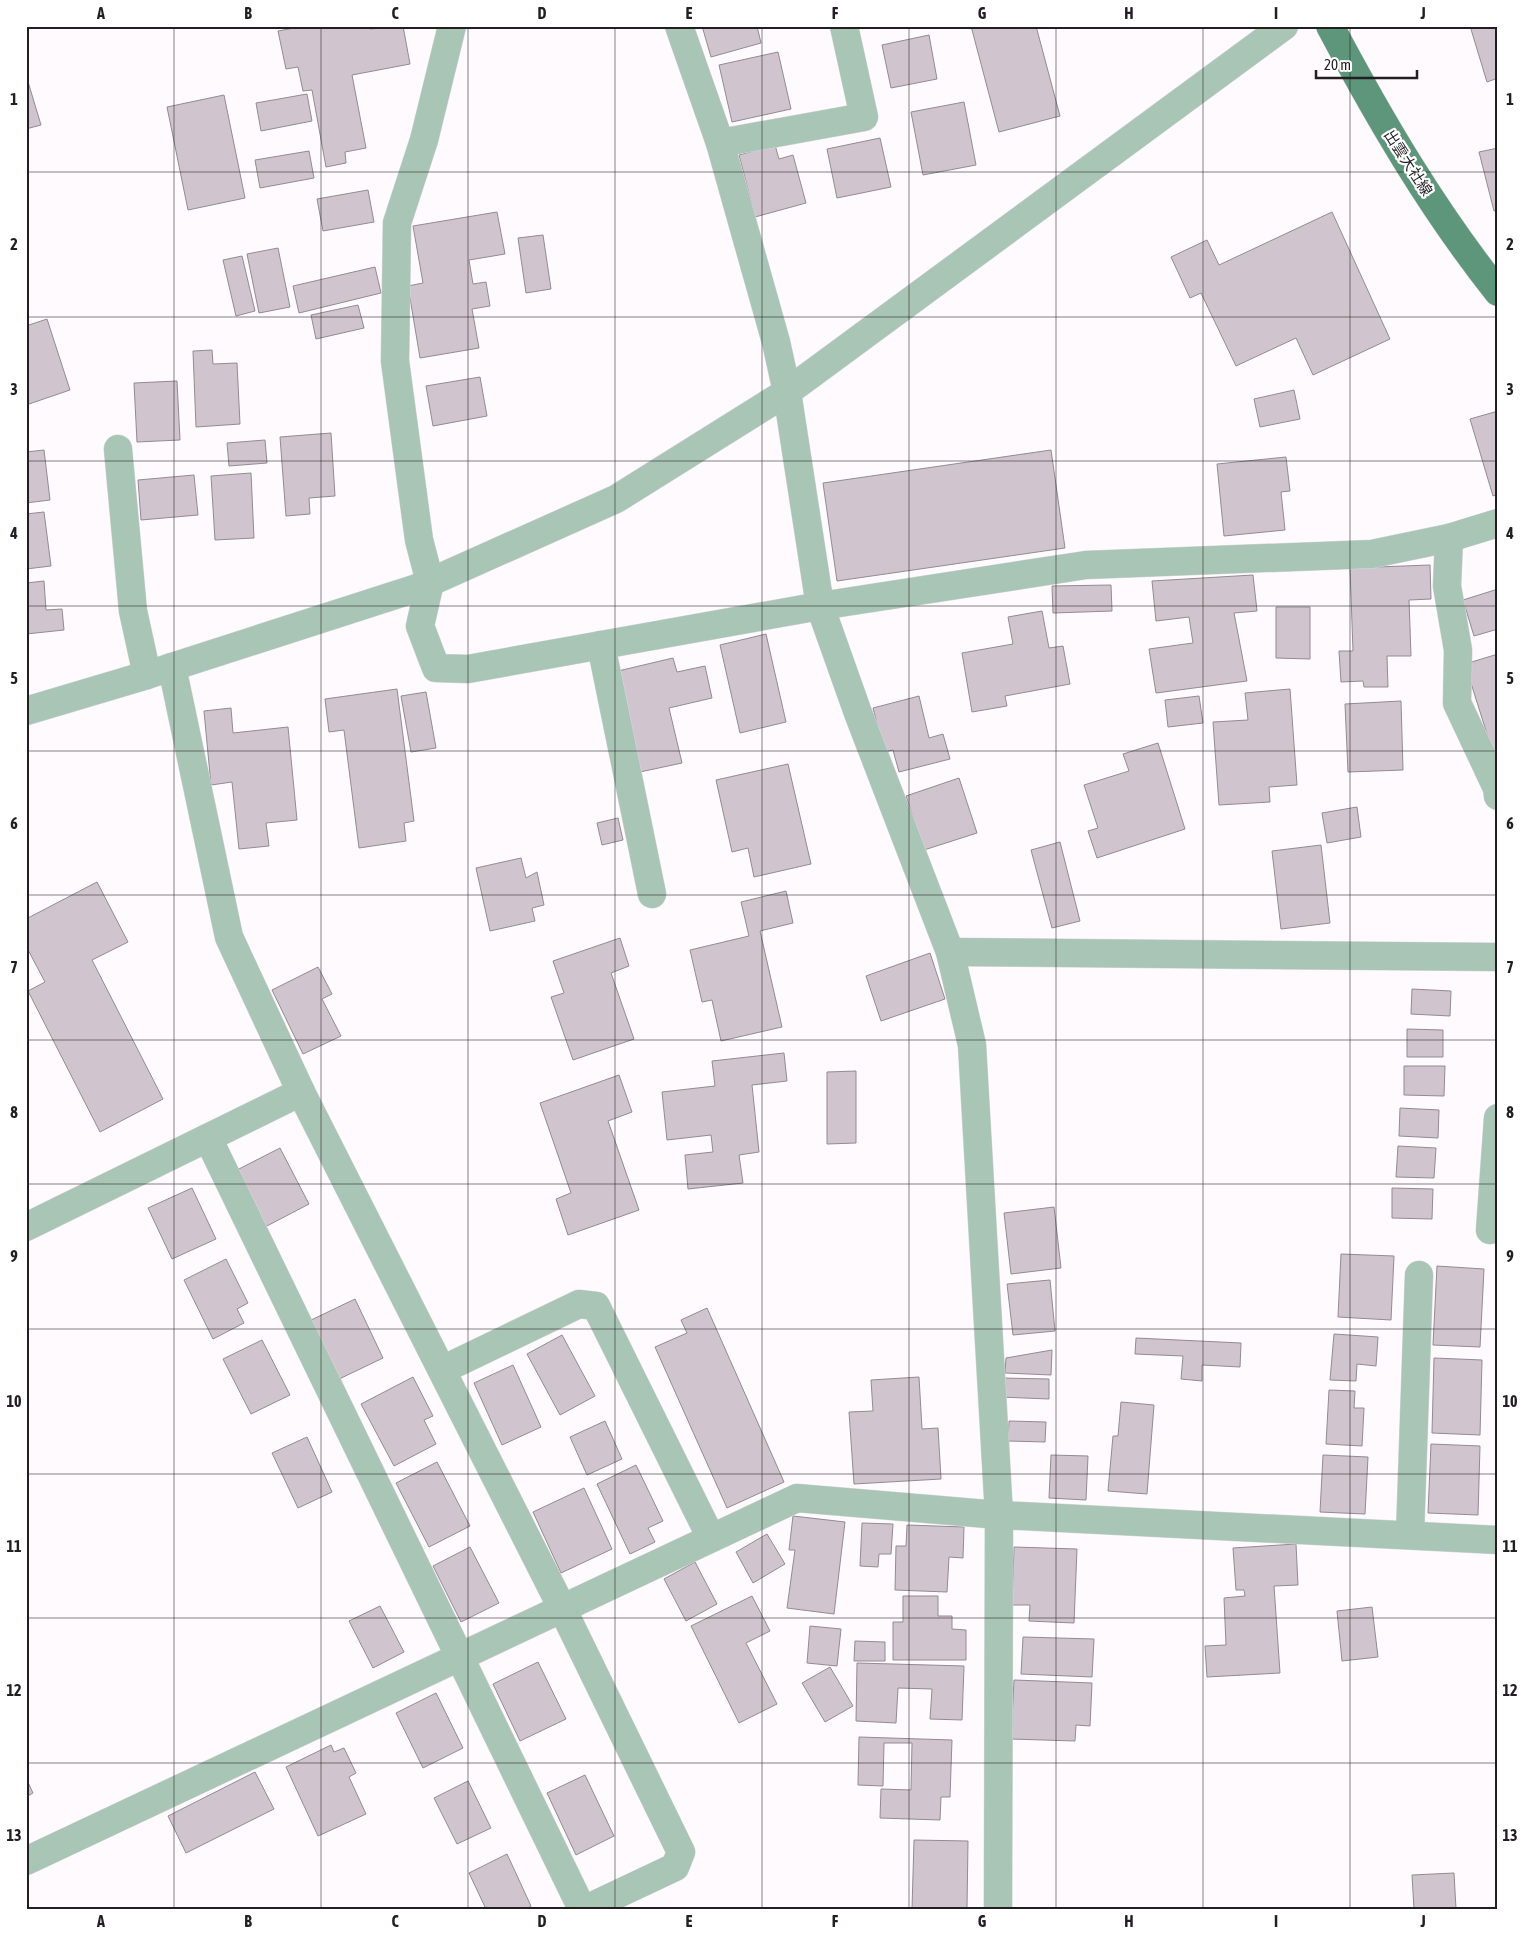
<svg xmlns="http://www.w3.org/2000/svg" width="1524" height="1935" font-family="'Asap Condensed','Noto Sans JP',sans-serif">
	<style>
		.building { fill: #d0c5cf; stroke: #948a93 }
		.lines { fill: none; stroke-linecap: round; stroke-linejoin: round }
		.minor-casing { stroke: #dbd7db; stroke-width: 29 }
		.major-casing { stroke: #dbd7db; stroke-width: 29 }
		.minor { stroke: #a8c5b6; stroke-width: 28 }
		.major { stroke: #5e967b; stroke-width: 28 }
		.grid { fill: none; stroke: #221f22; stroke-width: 1; stroke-opacity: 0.55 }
		.labels { text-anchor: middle; stroke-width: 4.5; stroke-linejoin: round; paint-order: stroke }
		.street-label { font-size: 15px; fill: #221f22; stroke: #fff }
		.neatline { fill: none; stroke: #221f22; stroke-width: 2 }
		.grid-label { font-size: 16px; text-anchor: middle; font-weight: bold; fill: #221f22 }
	</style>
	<rect width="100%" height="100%" fill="#fefafe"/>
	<!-- building -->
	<g class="building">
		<path d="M304 26H369L370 29 403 26 410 64 352 75 366 148 345 152 346 163 326 167 312 90 303 91 298 67 286 69 278 31Z"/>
		<path d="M702 26H757L761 43 711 57Z"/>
		<path d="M971 26H1036L1060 116 999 132Z"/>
		<path d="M1470 26H1498V78L1487 82Z"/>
		<path d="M929 35 937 79 891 88 882 45Z"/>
		<path d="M778 52 791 109 732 122 719 65Z"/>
		<path d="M26 75 41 125 26 129Z"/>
		<path d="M307 94 312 121 261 131 256 103Z"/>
		<path d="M224 95 245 198 188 210 167 107Z"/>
		<path d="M964 102 976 165 923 175 911 112Z"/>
		<path d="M880 138 891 187 837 198 827 149Z"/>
		<path d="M775 145 779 159 793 155 806 203 755 217 739 155Z"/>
		<path d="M1498 148V210L1494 211 1479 152Z"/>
		<path d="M309 151 314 178 260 188 255 160Z"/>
		<path d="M368 190 374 222 323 231 317 199Z"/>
		<path d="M497 212 505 254 469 260 473 284 486 282 490 306 472 309 479 348 420 358 408 286 423 283 413 226Z"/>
		<path d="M1332 212 1390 339 1313 375 1296 338 1236 366 1201 293 1190 298 1171 257 1207 240 1219 265Z"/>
		<path d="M543 235 551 289 526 293 518 238Z"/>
		<path d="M278 248 290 307 259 313 247 254Z"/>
		<path d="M242 256 255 311 236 316 223 260Z"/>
		<path d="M375 267 381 293 299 313 293 286Z"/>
		<path d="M358 305 364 328 316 339 311 315Z"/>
		<path d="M47 319 70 390 26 405V326Z"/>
		<path d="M212 350 213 364 237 363 240 424 196 427 193 351Z"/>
		<path d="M480 377 487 416 433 426 426 386Z"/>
		<path d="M177 381 180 440 137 442 134 383Z"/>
		<path d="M1294 390 1300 419 1260 427 1254 399Z"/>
		<path d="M1498 411V494L1493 496 1470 419Z"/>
		<path d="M331 433 335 496 309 498 310 514 286 516 280 437Z"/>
		<path d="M265 440 267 463 229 466 227 443Z"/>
		<path d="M44 450 50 500 26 503V452Z"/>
		<path d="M1051 450 1065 548 837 581 823 483Z"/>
		<path d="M1286 457 1290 491 1281 492 1285 530 1224 536 1217 464Z"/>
		<path d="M251 473 254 538 215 540 211 476Z"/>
		<path d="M194 475 198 515 141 520 138 480Z"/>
		<path d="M44 512 51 566 26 569V514Z"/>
		<path d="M1430 565 1431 599 1409 600 1411 656H1387L1388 687H1364L1363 681 1341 682 1339 651H1353L1350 568Z"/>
		<path d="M1253 575 1257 611 1234 613 1247 681 1156 693 1149 649 1193 643 1189 617 1156 621 1152 581Z"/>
		<path d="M44 581 46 610 62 609 64 630 26 634V583Z"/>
		<path d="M1111 585 1112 611 1053 613 1052 586Z"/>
		<path d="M1498 589V629L1474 636 1463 600Z"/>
		<path d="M1276 607H1310V659L1276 658Z"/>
		<path d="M1042 611 1049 648 1063 646 1070 684 1005 696 1007 706 972 712 962 653 1013 644 1008 617Z"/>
		<path d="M766 634 786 722 740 733 720 645Z"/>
		<path d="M1498 654V769L1465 664Z"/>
		<path d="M673 658 677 672 705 666 712 698 669 708 682 763 640 772 618 671Z"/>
		<path d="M397 689 414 821 404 823 406 841 359 848 344 730 329 732 325 699Z"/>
		<path d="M1290 689 1297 785 1269 787 1270 802 1219 805 1213 722 1248 720 1245 693Z"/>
		<path d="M426 692 436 748 411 752 401 696Z"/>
		<path d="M919 696 929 738 943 734 950 759 899 772 893 750 884 752 873 708Z"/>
		<path d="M1199 696 1203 723 1168 727 1165 700Z"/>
		<path d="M1401 701 1403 770 1348 772 1345 704Z"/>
		<path d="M231 708 233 733 288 727 297 820 266 823 269 846 239 849 232 782 211 785 204 711Z"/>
		<path d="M1158 743 1185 829 1097 858 1088 831 1098 828 1084 785 1129 771 1123 754Z"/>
		<path d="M788 764 811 864 754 877 748 848 732 852 716 780Z"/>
		<path d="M959 778 977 833 924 850 906 796Z"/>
		<path d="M1357 807 1361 837 1327 843 1322 813Z"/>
		<path d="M618 818 623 840 602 845 597 823Z"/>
		<path d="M1060 842 1080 921 1052 928 1031 850Z"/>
		<path d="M1321 845 1330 923 1281 929 1272 851Z"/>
		<path d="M521 858 526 878 537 872 544 905 532 908 535 921 490 931 476 868Z"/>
		<path d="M97 882 128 942 92 960 163 1099 100 1132 28 991 45 982 26 946V919Z"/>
		<path d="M786 891 793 923 760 931 782 1027 721 1041 712 1000 702 1002 690 950 749 936 741 902Z"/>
		<path d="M620 938 629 966 611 973 634 1039 573 1060 551 997 564 993 553 961Z"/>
		<path d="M930 953 945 999 881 1021 866 976Z"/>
		<path d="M318 967 332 994 322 999 341 1036 303 1054 272 990Z"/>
		<path d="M1412 989 1451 991 1450 1016 1411 1014Z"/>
		<path d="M1407 1029 1443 1030V1057H1407Z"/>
		<path d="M784 1053 787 1081 752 1085 759 1152 739 1155 743 1183 688 1189 685 1155 713 1152 711 1135 667 1140 662 1092 715 1086 712 1061Z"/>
		<path d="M1404 1066H1445L1444 1096 1404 1095Z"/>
		<path d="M856 1071V1143L827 1144V1072Z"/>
		<path d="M619 1075 632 1112 608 1121 639 1210 568 1235 556 1199 571 1193 540 1103Z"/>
		<path d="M1400 1108 1439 1110 1438 1138 1399 1136Z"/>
		<path d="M1398 1146 1436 1148 1434 1178 1396 1177Z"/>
		<path d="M280 1148 309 1204 265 1227 235 1171Z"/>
		<path d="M192 1188 216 1239 172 1259 148 1208Z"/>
		<path d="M1392 1188 1433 1189 1432 1219 1392 1218Z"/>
		<path d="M1054 1207 1061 1268 1011 1274 1004 1213Z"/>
		<path d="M1341 1254 1394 1256 1391 1320 1338 1317Z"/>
		<path d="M226 1259 248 1303 237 1309 244 1323 213 1339 184 1280Z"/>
		<path d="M1437 1266 1484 1269 1480 1347 1433 1345Z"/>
		<path d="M1050 1280 1055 1331 1013 1335 1007 1284Z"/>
		<path d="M355 1299 383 1358 335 1381 307 1322Z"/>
		<path d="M707 1308 784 1482 727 1508 655 1347 687 1333 681 1320Z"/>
		<path d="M1334 1334 1378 1337 1376 1366 1357 1364 1356 1381 1330 1380Z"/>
		<path d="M562 1335 595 1396 560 1415 527 1354Z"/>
		<path d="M1136 1338 1241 1343 1240 1367 1202 1365V1381L1181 1379 1183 1356 1135 1354Z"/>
		<path d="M262 1340 290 1395 251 1414 223 1359Z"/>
		<path d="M1052 1350 1051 1375 1005 1373 1006 1358Z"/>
		<path d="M1434 1358 1482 1360 1480 1435 1432 1433Z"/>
		<path d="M513 1365 541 1427 502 1445 474 1383Z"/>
		<path d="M413 1377 433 1416 424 1420 436 1444 394 1466 361 1404Z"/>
		<path d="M919 1377 922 1429 938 1428 941 1479 854 1484 849 1412 873 1411 871 1380Z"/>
		<path d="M1001 1378 1049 1379V1399L1000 1397Z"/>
		<path d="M1329 1390 1355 1391 1354 1408H1364L1362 1446 1326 1444Z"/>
		<path d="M1121 1402 1154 1405 1147 1494 1108 1491 1113 1436H1118Z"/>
		<path d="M605 1421 622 1459 587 1475 570 1437Z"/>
		<path d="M1009 1421 1046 1422 1045 1442 1008 1441Z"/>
		<path d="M307 1437 332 1492 298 1508 272 1453Z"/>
		<path d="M1431 1444 1480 1446 1478 1515 1428 1513Z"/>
		<path d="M1051 1455 1088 1456 1086 1500 1049 1498Z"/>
		<path d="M1323 1455 1368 1457 1365 1514 1320 1512Z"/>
		<path d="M437 1462 470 1526 429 1547 396 1483Z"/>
		<path d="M636 1465 663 1521 648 1528 655 1542 630 1554 597 1484Z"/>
		<path d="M584 1488 612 1549 561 1573 533 1512Z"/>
		<path d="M793 1516 845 1522 834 1614 787 1608 795 1550H789Z"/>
		<path d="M862 1523 893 1524 891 1554H879L878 1567 860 1566Z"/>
		<path d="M907 1525 964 1527 963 1558 949 1557 947 1592 895 1590 896 1546H906Z"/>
		<path d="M767 1534 785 1564 753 1583 736 1552Z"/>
		<path d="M1296 1544 1298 1585 1274 1586 1280 1673 1207 1677 1205 1646 1226 1645 1224 1598 1245 1596 1244 1590H1236L1233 1548Z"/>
		<path d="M470 1547 499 1603 461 1622 433 1566Z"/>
		<path d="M1014 1547 1077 1549 1074 1623 1029 1621 1030 1605H1012Z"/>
		<path d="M695 1562 717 1604 686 1621 664 1579Z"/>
		<path d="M752 1596 770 1631 746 1643 777 1704 739 1723 691 1626Z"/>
		<path d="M903 1596H938V1616H952V1629L966 1630V1660H893V1622H903Z"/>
		<path d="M380 1606 404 1652 373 1668 349 1621Z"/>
		<path d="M1372 1607 1378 1657 1342 1661 1337 1611Z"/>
		<path d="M810 1626 841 1629 837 1666 807 1663Z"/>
		<path d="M1023 1637 1094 1639 1092 1677 1021 1674Z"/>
		<path d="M855 1641 885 1642V1661H854Z"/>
		<path d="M538 1662 566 1719 520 1741 493 1684Z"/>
		<path d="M857 1663 964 1666 962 1720 930 1719 932 1689 898 1688 896 1723 856 1721Z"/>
		<path d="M830 1667 853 1706 825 1722 802 1683Z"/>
		<path d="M1014 1680 1092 1683 1090 1726 1076 1725 1075 1741 1011 1739Z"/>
		<path d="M436 1693 463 1748 423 1768 396 1713Z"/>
		<path d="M859 1737 952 1740 950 1797H941L940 1820 880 1818 881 1789 911 1790 912 1743H884L883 1786 858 1785Z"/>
		<path d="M331 1745 334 1752 344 1748 356 1773 349 1777 366 1814 318 1836 286 1767Z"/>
		<path d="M255 1772 274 1809 186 1853 168 1816Z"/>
		<path d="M585 1775 614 1836 576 1855 547 1793Z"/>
		<path d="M26 1778 33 1793 26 1797Z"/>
		<path d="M468 1781 491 1828 457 1844 434 1798Z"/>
		<path d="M914 1840 968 1841 967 1909H912Z"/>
		<path d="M507 1854 531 1906 526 1909H486L469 1873Z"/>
		<path d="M1454 1873 1456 1909H1414L1412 1875Z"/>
	</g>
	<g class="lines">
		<!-- minor casing -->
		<g class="minor-casing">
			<g id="minor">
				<path d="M452 26 424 140 397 223 395 361 419 540 430 582 420 626 436 668 468 669 820 606 1086 565 1372 554 1449 538 1498 523"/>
				<path d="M679 26 720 143 776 342 787 392 820 606 858 713 950 952 972 1045 999 1515 998 1909"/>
				<path d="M720 143 864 117 844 26"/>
				<path d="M118 449 133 611 147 675"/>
				<path d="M1449 538 1447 586 1458 650 1457 703 1497 788 1498 796"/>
				<path d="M601 645 652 894"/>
				<path d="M172 667 229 937 301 1092 562 1608 681 1852 675 1867 586 1909"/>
				<path d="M26 711 147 675 417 588 616 499 787 392 1284 26"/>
				<path d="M950 952 1498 957"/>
				<path d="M208 1138 582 1909"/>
				<path d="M26 1227 301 1092"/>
				<path d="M1490 1230 1498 1118"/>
				<path d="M442 1370 579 1304 596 1306 711 1538"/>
				<path d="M1410 1535 1419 1275"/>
				<path d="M26 1861 797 1498 999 1515 1498 1540"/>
			</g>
		</g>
		<!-- major casing -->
		<g class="major-casing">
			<path id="major" d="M1330 26C1380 120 1432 209 1498 292"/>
		</g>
		<!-- minor -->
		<use href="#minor" class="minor"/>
		<!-- major -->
		<use href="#major" class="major"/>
	</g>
	<!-- grid -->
	<path class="grid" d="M174 26V1909M321 26V1909M468 26V1909M615 26V1909M762 26V1909M909 26V1909M1056 26V1909M1203 26V1909M1350 26V1909M26 172H1498M26 317H1498M26 461H1498M26 606H1498M26 751H1498M26 895H1498M26 1040H1498M26 1184H1498M26 1329H1498M26 1474H1498M26 1618H1498M26 1763H1498"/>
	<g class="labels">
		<!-- street labels -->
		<g class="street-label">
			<text transform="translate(1408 163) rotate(57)" y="5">出雲大社線</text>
		</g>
	</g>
	<!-- border -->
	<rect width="1524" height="1935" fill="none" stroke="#ffffff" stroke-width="55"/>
	<!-- scale -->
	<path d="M1316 70v8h101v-8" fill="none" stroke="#221f22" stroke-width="2.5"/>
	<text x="1324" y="70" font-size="15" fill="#221f22" stroke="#ffffff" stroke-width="4" paint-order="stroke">20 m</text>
	<rect x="28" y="28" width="1468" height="1880" class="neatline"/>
	<g class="grid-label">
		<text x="101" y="19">A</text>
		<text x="248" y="19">B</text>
		<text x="395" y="19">C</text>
		<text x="542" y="19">D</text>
		<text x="689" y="19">E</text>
		<text x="835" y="19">F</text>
		<text x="982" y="19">G</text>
		<text x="1129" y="19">H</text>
		<text x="1276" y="19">I</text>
		<text x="1423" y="19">J</text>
		<text x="14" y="105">1</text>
		<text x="1510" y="105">1</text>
		<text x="14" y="250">2</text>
		<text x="1510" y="250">2</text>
		<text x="14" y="395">3</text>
		<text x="1510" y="395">3</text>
		<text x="14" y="539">4</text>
		<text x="1510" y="539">4</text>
		<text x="14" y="684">5</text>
		<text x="1510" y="684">5</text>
		<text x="14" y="829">6</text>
		<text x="1510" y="829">6</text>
		<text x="14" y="973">7</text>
		<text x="1510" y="973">7</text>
		<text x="14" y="1118">8</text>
		<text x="1510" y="1118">8</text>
		<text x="14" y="1262">9</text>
		<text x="1510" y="1262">9</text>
		<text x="14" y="1407">10</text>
		<text x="1510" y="1407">10</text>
		<text x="14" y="1552">11</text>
		<text x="1510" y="1552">11</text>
		<text x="14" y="1696">12</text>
		<text x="1510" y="1696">12</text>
		<text x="14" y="1841">13</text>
		<text x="1510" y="1841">13</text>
		<text x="101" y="1927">A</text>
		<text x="248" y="1927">B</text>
		<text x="395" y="1927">C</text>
		<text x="542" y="1927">D</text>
		<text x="689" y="1927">E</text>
		<text x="835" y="1927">F</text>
		<text x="982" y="1927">G</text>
		<text x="1129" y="1927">H</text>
		<text x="1276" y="1927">I</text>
		<text x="1423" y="1927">J</text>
	</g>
</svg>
